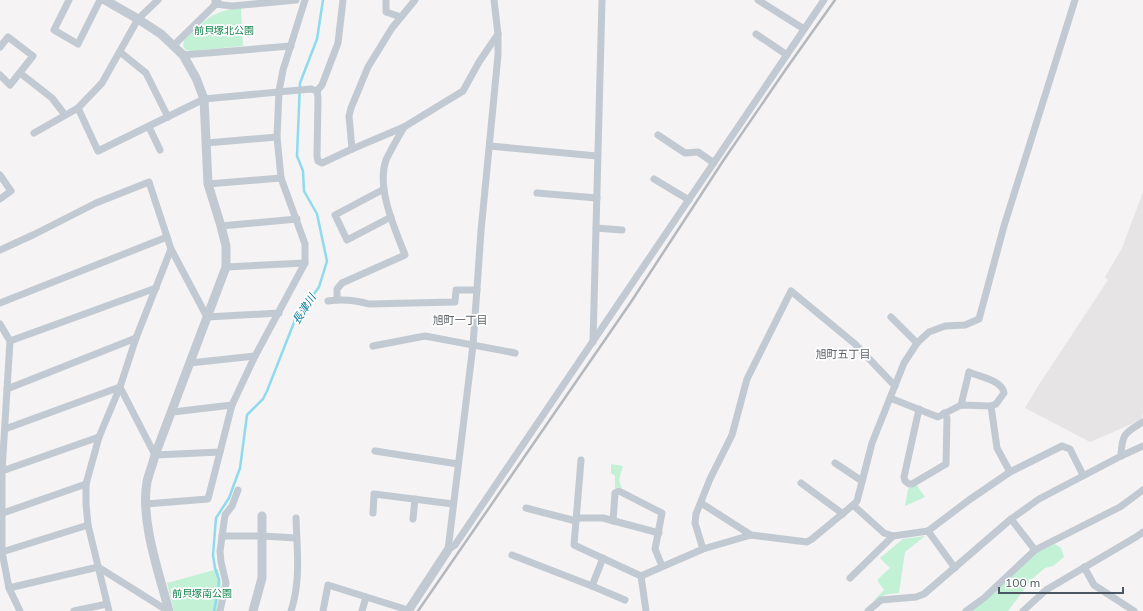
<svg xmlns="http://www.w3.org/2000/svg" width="1143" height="611" font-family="Mulish,'Noto Sans JP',sans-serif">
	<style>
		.education { fill: #e6e4e5 }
		.green { fill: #c3f1d5 }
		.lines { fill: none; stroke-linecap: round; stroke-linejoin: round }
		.stream { stroke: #90daee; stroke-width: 2.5 }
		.minor { stroke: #c1cad2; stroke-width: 7 }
		.tertiary { stroke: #c1cad2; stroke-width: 9 }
		.rail { stroke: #b5b8bd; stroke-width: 2.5 }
		.labels { text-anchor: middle; stroke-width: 3.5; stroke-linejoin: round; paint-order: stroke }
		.park-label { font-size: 10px; fill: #17864f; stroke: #fff }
		.water-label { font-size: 11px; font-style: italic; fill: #0c7c9b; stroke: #fff }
		.neighbourhood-label { font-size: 11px; fill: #5f6368; stroke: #fff }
	</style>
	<rect width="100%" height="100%" fill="#f5f3f3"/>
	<!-- education -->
	<path class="education" d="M1143 192V411L1141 420 1090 442 1025 408 1040 383 1108 280 1105 277 1122 248Z"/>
	<!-- green -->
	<g class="green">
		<path d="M241 8 243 46 191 51 186 50 183 46C183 40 187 37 191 33 206 18 219 9 241 8Z"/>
		<path d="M611 464 623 466 619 480 622 489 619 487 615 488V476L611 473Z"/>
		<path d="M916 484 925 497 905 506 908 489Z"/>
		<path d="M925 536 905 552 899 593 888 594 873 601 884 590 877 580 890 568 880 558 903 539Z"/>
		<path d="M1055 544 1061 548 1064 557 1053 566 1045 568 1032 579 1008 611H970L1033 554Z"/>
		<path d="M218 569 221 584 217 611H174L167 583Z"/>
	</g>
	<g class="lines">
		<!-- stream -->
		<path class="stream" d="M214 611 218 591 219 580 215 568 213 555 216 518 229 498 240 468 247 415 263 399 267 391 295 320 319 287 327 261 317 214 304 191 303 171 297 156 300 83 317 39 323 0"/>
		<!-- minor -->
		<g class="minor">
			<path d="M69 0 54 30 78 44 100 0"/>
			<path d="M215 0V4L232 6 296 0"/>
			<path d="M386 0V12L401 17"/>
			<path d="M758 0 804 29"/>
			<path d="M756 34 787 55"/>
			<path d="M174 45 218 2"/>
			<path d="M0 47 8 37 33 56 10 85 0 75"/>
			<path d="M120 52 146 73 168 117"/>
			<path d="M183 55 291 46"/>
			<path d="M20 73 52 98 65 115"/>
			<path d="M317 91 322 85 338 43 343 0"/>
			<path d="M78 108 98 151 204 99 311 89 317 91 318 98 317 156 318 161 322 163 352 149 404 127 463 91 479 62 498 34"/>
			<path d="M149 127 160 150"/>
			<path d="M34 133 78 108 102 83 138 19 158 0"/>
			<path d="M658 135 685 153 698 152 714 163"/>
			<path d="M206 143 277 137"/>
			<path d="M490 146 597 156"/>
			<path d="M352 149 349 116 351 108 368 67 392 28 415 0"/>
			<path d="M0 175 11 191 0 199"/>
			<path d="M654 179 689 200"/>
			<path d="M208 184 281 178"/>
			<path d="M384 189 335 215 347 240 391 217"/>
			<path d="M537 193 597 198"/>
			<path d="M221 226 297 219"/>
			<path d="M596 228 622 230"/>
			<path d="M171 249 207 317 279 313"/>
			<path d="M0 250 35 234 96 203 149 182 171 249 136 338 120 387 99 437 86 484V504L88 525 109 611"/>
			<path d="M226 267 305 263"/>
			<path d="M337 300V289L342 283 405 255C395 229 376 188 386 160 391 149 398 138 404 127"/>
			<path d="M328 301C342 299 355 300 369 304L455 302 456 290H477"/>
			<path d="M0 303 167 237"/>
			<path d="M891 317 917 343"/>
			<path d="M0 324 10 341 2 471V552L9 588 20 611"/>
			<path d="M10 341 156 288"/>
			<path d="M593 342 602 0"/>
			<path d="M373 346 425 336 515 353"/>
			<path d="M190 363 255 356"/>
			<path d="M7 389 136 338"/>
			<path d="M890 398 938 417 961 405 991 406 996 404 1004 393C1002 380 980 377 969 372L961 405"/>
			<path d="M991 406 997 448 1010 472"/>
			<path d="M919 409 904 477 905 481 909 484H912L946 464 947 418 944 413"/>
			<path d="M173 412 232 405"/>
			<path d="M5 429 120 387 155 455 220 452"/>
			<path d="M375 451 458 464"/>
			<path d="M1121 456C1122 433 1125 433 1143 422"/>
			<path d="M581 460 574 545 641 576 703 549 751 535 807 542 812 539 853 505 857 501 872 443 904 363 917 343 929 332 945 326 965 325 979 319 1004 226 1075 0"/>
			<path d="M835 463 862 481"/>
			<path d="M2 471 99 437"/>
			<path d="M801 483 843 514"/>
			<path d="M701 503 751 535"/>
			<path d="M146 504 208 499 232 405 255 356 305 263V244L281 178 277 137 279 91 283 70 305 0"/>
			<path d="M853 505 884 533 893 536 928 531 955 568"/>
			<path d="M526 508 576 521"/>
			<path d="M3 513 86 484"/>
			<path d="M373 513 374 494 453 504"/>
			<path d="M577 518H603L659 533"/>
			<path d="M413 519 415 499"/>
			<path d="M1011 519 1035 550"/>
			<path d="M613 521 615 493 619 491 662 513 655 549 662 566"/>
			<path d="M928 531 969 500 1010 472 1062 446 1070 449 1083 475"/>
			<path d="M222 536H262L296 538"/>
			<path d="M703 549 695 523 696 514 710 479 732 435 747 379 791 291 855 344 895 386"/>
			<path d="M448 550 455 545 824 0"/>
			<path d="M448 550 473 345 481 231 498 55V34L494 0"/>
			<path d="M2 552 88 525"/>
			<path d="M512 555 592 586 603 558"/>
			<path d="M1084 567 1094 585 1134 611"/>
			<path d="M641 576 646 611"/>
			<path d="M850 578 893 536"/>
			<path d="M592 586 625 600"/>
			<path d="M9 588 98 567 168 611"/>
			<path d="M74 611 107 604"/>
			<path d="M220 611 226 583 221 562 220 551 225 515 232 506 238 490"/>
			<path d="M291 611C301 581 297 549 296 518"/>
			<path d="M323 611 328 585 408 610"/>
			<path d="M362 611 366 597"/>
			<path d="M868 611 881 600 916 597 924 594 1011 519 1039 499 1121 456 1143 446"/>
			<path d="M966 611 984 598 1035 550 1120 507 1143 490"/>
			<path d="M1023 611 1046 590 1136 537 1143 532"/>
		</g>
		<!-- tertiary -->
		<g class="tertiary">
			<path d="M105 0 138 19 161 34 183 55 196 78 204 99 208 184 221 226 226 246V267L155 455C153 464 149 473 147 482 140 520 159 573 169 611"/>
			<path d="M253 611 262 578V516"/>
			<path d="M408 611 448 550"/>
		</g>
		<!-- rail -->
		<path class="rail" d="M418 611 631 302 723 161 786 69 835 0"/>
	</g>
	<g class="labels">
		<!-- park labels -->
		<g class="park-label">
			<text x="224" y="34">前貝塚北公園</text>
			<text x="202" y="597">前貝塚南公園</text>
		</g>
		<!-- water labels -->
		<g class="water-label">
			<text transform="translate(304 309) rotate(-57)" y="4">長津川</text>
		</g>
		<!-- neighbourhood labels -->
		<g class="neighbourhood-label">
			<text x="460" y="324">旭町一丁目</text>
			<text x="843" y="358">旭町五丁目</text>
		</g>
	</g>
	<!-- scale -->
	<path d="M999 587v6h124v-6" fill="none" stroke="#4a5661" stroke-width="2"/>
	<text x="1005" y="587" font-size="12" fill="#4a5661" stroke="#ffffff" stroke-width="3" paint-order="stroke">100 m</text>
</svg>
